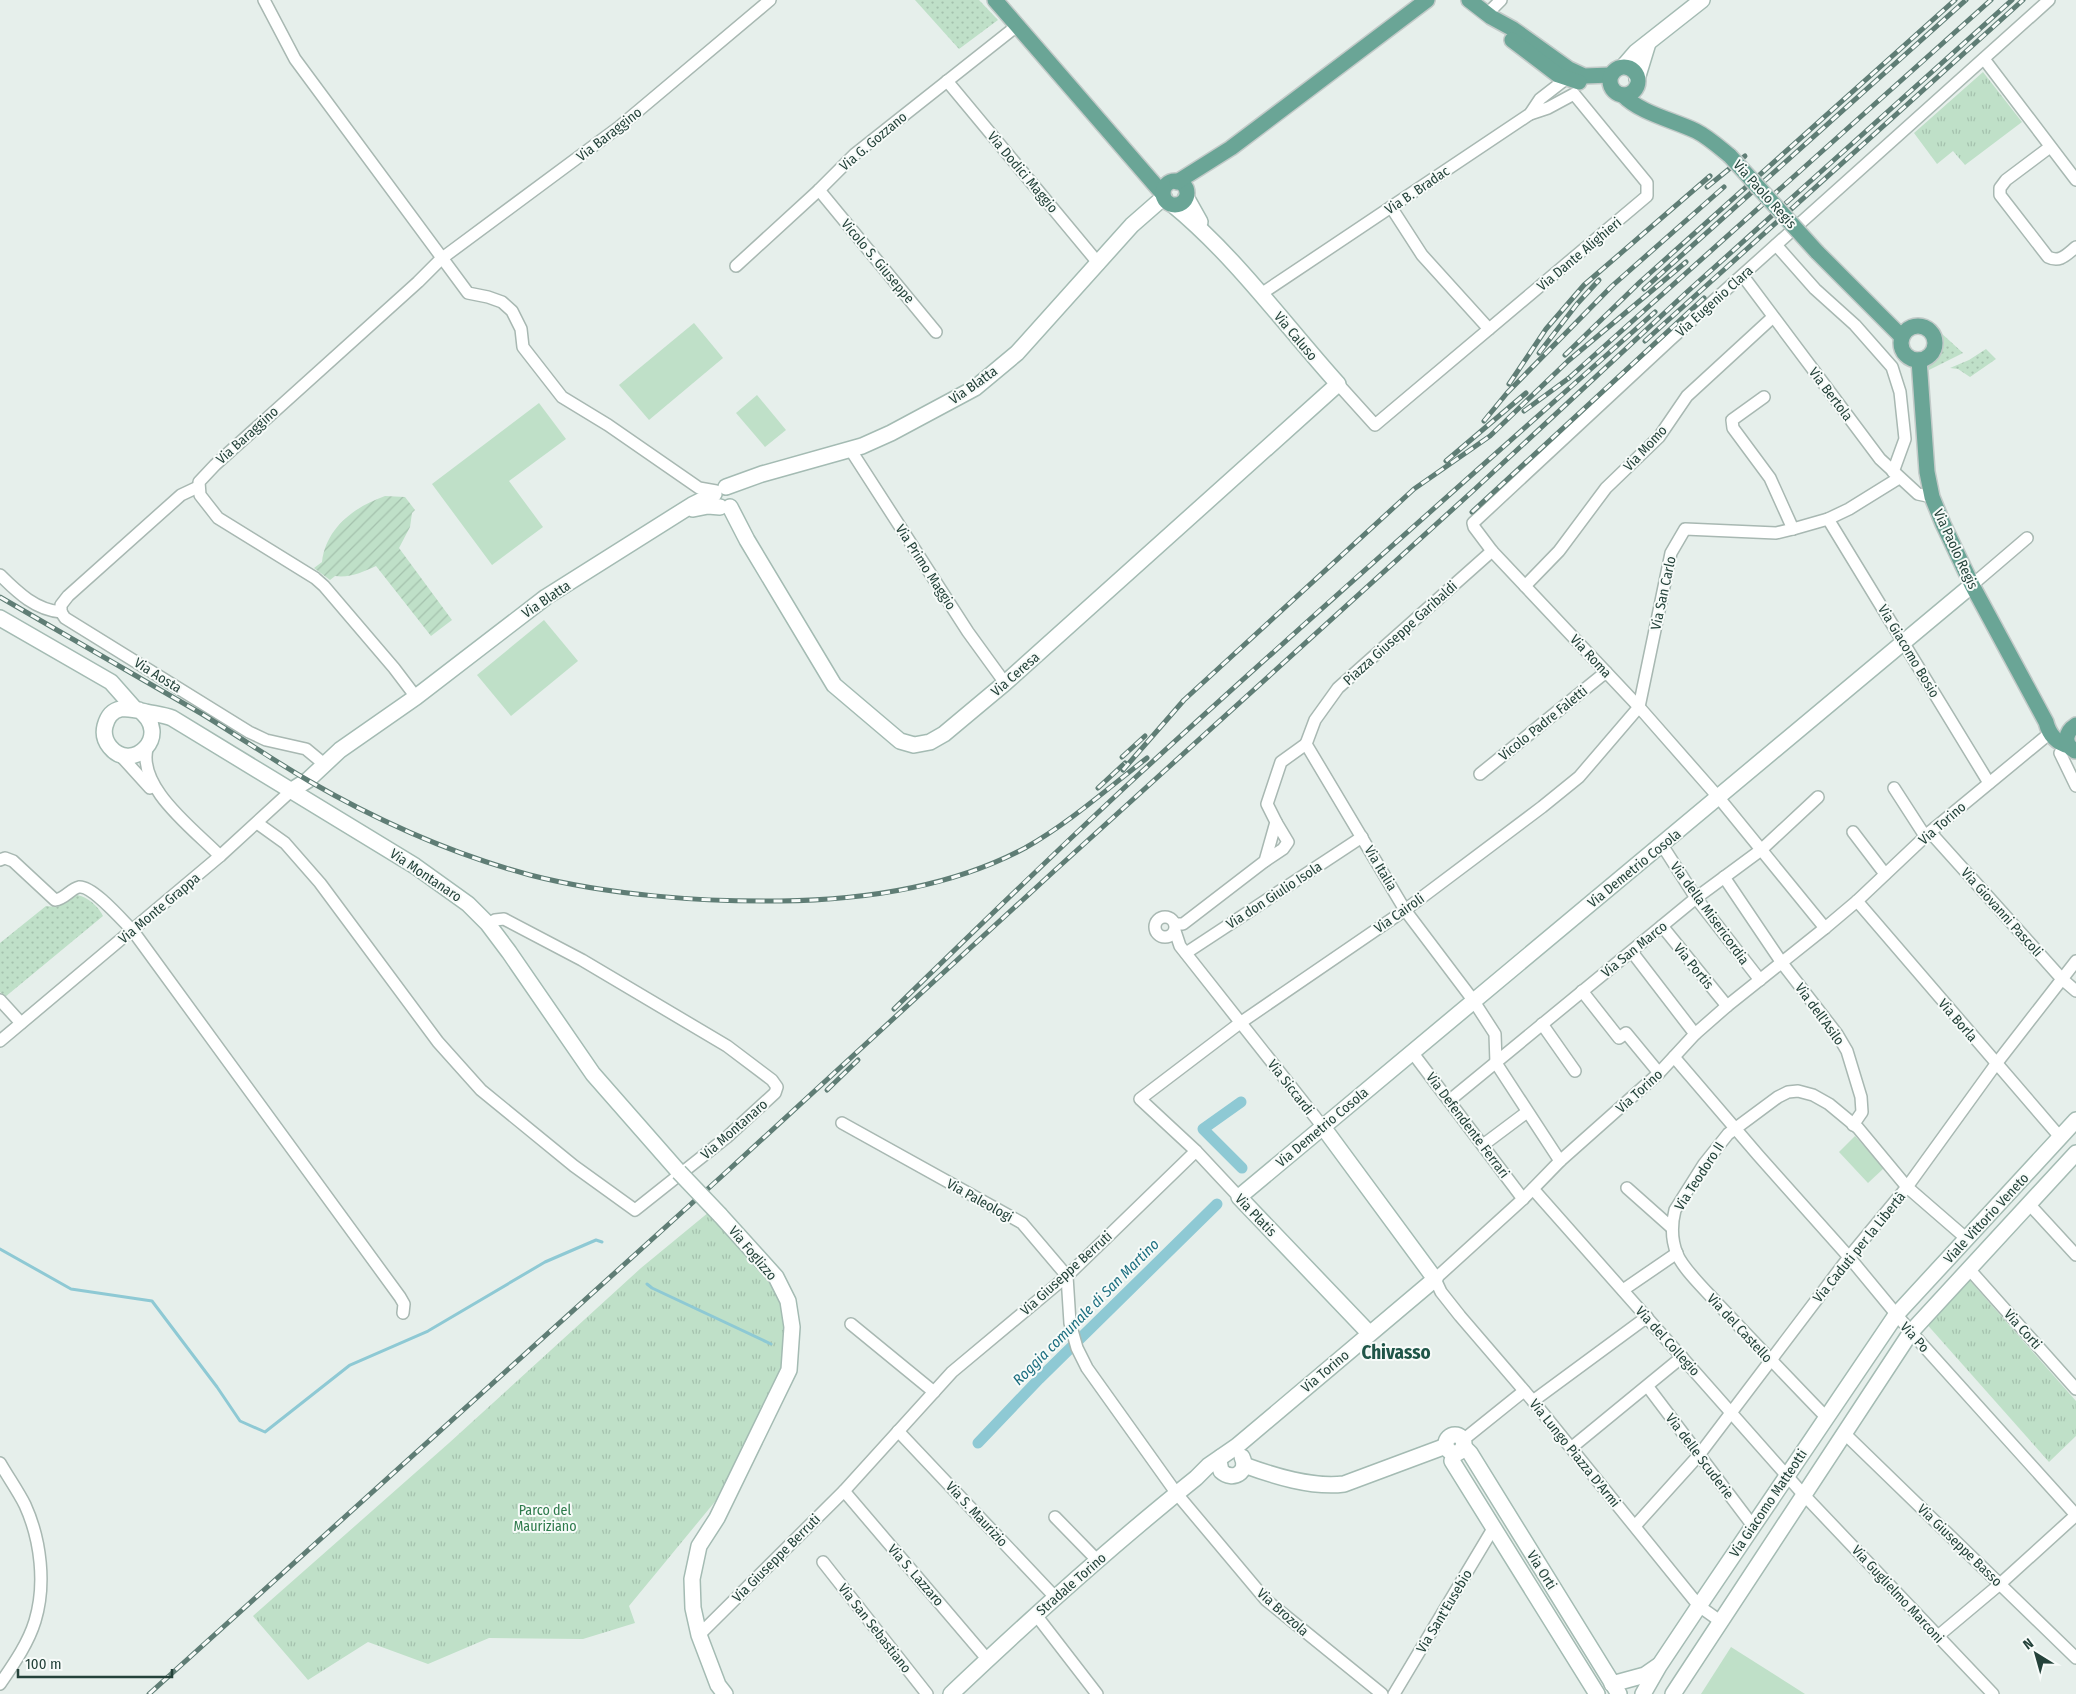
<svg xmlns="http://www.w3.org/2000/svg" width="2076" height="1694" font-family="'Fira Sans Condensed',sans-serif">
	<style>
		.grass { fill: url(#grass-dots) }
		.park { fill: url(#park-tufts) }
		.garden { fill: url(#garden-furrows) }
		.pitch { fill: #bfe0c8 }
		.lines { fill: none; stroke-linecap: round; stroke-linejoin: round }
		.stream { stroke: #8ec9d4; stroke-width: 3 }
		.canal { stroke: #8ec9d4; stroke-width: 11 }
		.street-casing { stroke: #a8b8b2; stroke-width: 14 }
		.secondary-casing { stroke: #a4bbb3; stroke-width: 18 }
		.primary-casing { stroke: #c2cac8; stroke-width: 18 }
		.street { stroke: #fff; stroke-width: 11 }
		.secondary { stroke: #fff; stroke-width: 15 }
		.primary { stroke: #6aa596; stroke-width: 15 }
		.rail-casing { stroke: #5f7d75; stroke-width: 5 }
		.rail { stroke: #f7fbf9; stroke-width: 3; stroke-dasharray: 9; stroke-linecap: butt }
		.secondary-bridge-casing { stroke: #a4bbb3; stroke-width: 18; stroke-linecap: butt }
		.primary-bridge-casing { stroke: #c2cac8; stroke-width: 18; stroke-linecap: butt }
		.secondary-bridge { stroke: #fff; stroke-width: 15 }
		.primary-bridge { stroke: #6aa596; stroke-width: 15 }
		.labels { text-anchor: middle; stroke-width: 4; stroke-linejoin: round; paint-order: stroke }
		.street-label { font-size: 14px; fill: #24423a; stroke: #f7fbf9 }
		.park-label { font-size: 14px; fill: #2d7a4b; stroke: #f7fbf9 }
		.water-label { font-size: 15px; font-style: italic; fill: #1c6f80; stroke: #f7fbf9 }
		.district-label { font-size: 19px; font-weight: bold; fill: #1f5548; stroke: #f7fbf9 }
	</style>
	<defs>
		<pattern id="grass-dots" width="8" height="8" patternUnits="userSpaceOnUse" patternTransform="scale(1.25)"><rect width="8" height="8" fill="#bfe0c8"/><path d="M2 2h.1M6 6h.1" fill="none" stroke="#a4c1ad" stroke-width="1.8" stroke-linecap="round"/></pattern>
		<pattern id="park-tufts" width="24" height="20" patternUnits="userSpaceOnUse" patternTransform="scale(1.25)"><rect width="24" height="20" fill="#bfe0c8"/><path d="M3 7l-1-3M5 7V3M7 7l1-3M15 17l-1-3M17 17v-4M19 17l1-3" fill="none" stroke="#a4c1ad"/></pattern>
		<pattern id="garden-furrows" width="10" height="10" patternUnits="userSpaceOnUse" patternTransform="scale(1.25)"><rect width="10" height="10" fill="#bfe0c8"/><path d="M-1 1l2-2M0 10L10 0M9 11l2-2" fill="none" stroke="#a4c1ad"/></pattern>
	</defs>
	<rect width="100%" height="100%" fill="#e6efeb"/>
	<!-- grass -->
	<g class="grass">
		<path d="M915 0H979L998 20 959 49Z"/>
		<path d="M1921 321H1928L1963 353 1929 370 1928 365C1936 355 1947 337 1931 327 1927 324 1924 324 1921 321Z"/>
		<path d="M1986 349 1996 359 1970 377 1958 369 1950 368 1969 360Z"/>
		<path d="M77 895C88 897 98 906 103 916L5 997 0 992V943L46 906 56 907Z"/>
	</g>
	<!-- park -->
	<g class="park">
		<path d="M1983 72 2022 122 1965 165 1953 151 1937 164 1914 133Z"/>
		<path d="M709 1212 767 1270 786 1312 783 1366 718 1498 629 1606 635 1623 583 1639 489 1638 428 1664 368 1642 308 1680 253 1616 449 1443 641 1268Z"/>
		<path d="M1965 1275 2076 1401V1436L2049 1462 1924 1321Z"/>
	</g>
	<!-- garden -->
	<path class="garden" d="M385 496 405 497 415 510 412 513 410 527 399 548 452 620 431 636 376 566C363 572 350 578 335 576L330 580 314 568 322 562C326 528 354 507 385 496Z"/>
	<!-- pitch -->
	<g class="pitch">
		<path d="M694 323 723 358 649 420 619 385Z"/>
		<path d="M757 395 786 430 765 447 736 413Z"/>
		<path d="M539 403 566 439 509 481 543 527 492 565 432 484Z"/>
		<path d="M544 620 578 661 511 716 477 675Z"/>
		<path d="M1855 1136 1884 1168 1868 1183 1839 1152Z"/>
		<path d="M1731 1647 1805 1694H1701Z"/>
	</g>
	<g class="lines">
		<!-- stream -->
		<g class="stream">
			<path d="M0 1249 71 1289 152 1301 217 1387 240 1421 265 1432 350 1365 428 1331 545 1262 596 1240 602 1242"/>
			<path d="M647 1284 652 1288 771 1344"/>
		</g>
		<!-- canal -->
		<g class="canal">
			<path d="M1241 1102 1203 1129 1242 1168"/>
			<path d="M978 1443 1039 1379 1217 1204"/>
		</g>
		<!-- street casing -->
		<g class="street-casing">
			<g id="street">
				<path d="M264 0 295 59 468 293 488 297 502 302 512 311 521 329 523 347 562 397 608 425 699 488 716 491"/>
				<path d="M1487 14 1501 0"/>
				<path d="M1984 59 2076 180"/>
				<path d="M947 81 1099 264"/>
				<path d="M2050 147 2006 180 2000 188V195L2048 257C2060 263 2066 255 2076 247"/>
				<path d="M819 190 936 332"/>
				<path d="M1391 207 1422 255 1489 329"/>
				<path d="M1776 245 1815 289 1855 325 1892 367 1900 392 1905 439 1893 472"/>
				<path d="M736 266 819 190 855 154 1018 25"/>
				<path d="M1743 276 1880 459 1918 494 1932 497"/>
				<path d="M1261 294 1530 114 1540 99 1567 78"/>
				<path d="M1338 384 1375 425 1647 196V183L1574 94 1548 108 1530 114"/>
				<path d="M1764 397 1732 420 1733 428 1770 478 1793 529"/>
				<path d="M850 449 968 632 1005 683"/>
				<path d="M1828 519 1989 783"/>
				<path d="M1492 551 1338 688 1315 720 1306 744 1405 910 1473 1000 1495 1034 1496 1063"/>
				<path d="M0 575C18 593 36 610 61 612"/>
				<path d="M1972 585 2027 538"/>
				<path d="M1525 586 1559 551 1606 488 1659 437 1687 396 1773 317"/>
				<path d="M61 612 65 618 249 732 266 740 306 749 324 764"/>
				<path d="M61 612V605L68 596 181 495 198 487"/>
				<path d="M416 697 394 668 324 586 315 578 218 518 200 495 199 482 215 465 418 282 441 259 619 127 770 0"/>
				<path d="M148 745C134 786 195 830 220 856"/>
				<path d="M2060 753 2076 786"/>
				<path d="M120 755 150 788"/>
				<path d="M1480 774 1606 672"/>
				<path d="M1894 788 1925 836"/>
				<path d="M257 823 285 843 320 883 438 1042 481 1090 574 1166 635 1210 727 1137 775 1093 777 1087 772 1080 727 1046 582 960 504 919 495 920 488 924"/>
				<path d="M1853 832 1885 874"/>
				<path d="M1930 832 2062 979 2076 991"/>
				<path d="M1662 845 1696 898 1760 980"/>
				<path d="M0 860 5 858 13 861 55 900C65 899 70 889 79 887 92 885 123 921 133 931L400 1297 404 1304 403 1313"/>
				<path d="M1265 861 1283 849 1288 842 1276 822"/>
				<path d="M1724 877 1782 963 1837 1034 1847 1051 1861 1097 1862 1112 1853 1125"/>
				<path d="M1857 901 2060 1137"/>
				<circle cx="1165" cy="927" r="10"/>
				<path d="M1175 924H1183L1265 861 1276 822 1267 804 1281 762 1306 744"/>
				<path d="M1662 926 1727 1006"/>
				<path d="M1825 928 1719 798 1639 707 1492 551 1474 527 1473 523 1671 339 2049 0"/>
				<path d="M1175 931 1180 946 1323 1127"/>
				<path d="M1632 952 1695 1034"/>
				<path d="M1186 953 1362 837"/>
				<path d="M1582 991 1619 1038 1626 1033 1659 1073"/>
				<path d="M0 1000 21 1023"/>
				<path d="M1542 1024 1575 1071"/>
				<path d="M0 1041 220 856 292 790"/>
				<path d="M1412 1052 1523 1199"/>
				<path d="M1674 1057 1758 1155 1849 1257 1911 1332 2076 1515"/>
				<path d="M1496 1063 1560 1161"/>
				<path d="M1450 1100 1696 898 1761 850 1818 797"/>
				<path d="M842 1123 1022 1223 1067 1276 1070 1323 1077 1348 1087 1368 1177 1494 1266 1600 1382 1694"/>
				<path d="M1483 1145 1527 1112"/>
				<path d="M1627 1188 1672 1228"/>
				<path d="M1533 1189 1803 1494 1993 1694"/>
				<path d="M1239 1197 1196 1151 1140 1099 1240 1023 1405 910 1542 807 1579 777 1639 707 1671 553 1685 529 1776 533 1793 529 1828 519 1849 509 1899 478"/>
				<path d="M2029 1204 2076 1255"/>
				<path d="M1969 1269 2076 1389"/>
				<path d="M1623 1290 1677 1253"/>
				<path d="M851 1324 934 1392"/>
				<path d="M1648 1387 1753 1526"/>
				<path d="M1533 1401 1647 1317"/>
				<path d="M1826 1417C1790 1380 1754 1342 1718 1304 1707 1292 1683 1269 1677 1254 1671 1239 1671 1226 1675 1210L1704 1164 1728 1134 1778 1097 1788 1092 1798 1091 1813 1095 1829 1104 1858 1128 1907 1187 1967 1239"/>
				<path d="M898 1431 1055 1597"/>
				<path d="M1844 1433 2076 1658"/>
				<path d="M1463 1440 1524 1391"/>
				<path d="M1571 1448 1682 1357"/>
				<path d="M0 1463C8 1477 18 1491 25 1505 41 1540 46 1585 35 1621 28 1644 13 1665 0 1684"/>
				<path d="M844 1491 988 1660"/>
				<path d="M1055 1517 1097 1560"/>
				<path d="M1635 1526 1699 1455 1849 1257 1907 1187 1996 1064 2076 961"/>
				<path d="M823 1562 927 1694"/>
				<path d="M1036 1615 1097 1694"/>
				<path d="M1720 1621 1699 1606 1533 1401 1460 1316 1441 1292 1435 1279 1523 1199 1560 1161 1659 1073 1695 1034 1727 1006 1825 928 1857 901 1930 832 2050 733"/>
				<path d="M699 1635 844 1491 952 1372 1067 1276 1196 1151"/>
				<path d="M1938 1636 2000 1584 2076 1515"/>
				<path d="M1394 1694 1494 1527"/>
			</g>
		</g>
		<!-- secondary casing -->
		<g class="secondary-casing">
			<g id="secondary">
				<path d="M1623 67 1636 52 1702 0"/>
				<path d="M1637 79 1648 43"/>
				<path d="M1186 197 1200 222"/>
				<path d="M726 487 762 474 862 446 891 433 975 388 1017 353 1132 225 1164 197"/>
				<path d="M730 507 747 540 834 685 900 741 914 745 930 742 944 734 1005 683 1338 384C1284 324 1236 257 1173 205"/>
				<path d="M693 509 708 506 720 507"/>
				<path d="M0 618 111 682 134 708"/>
				<path d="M139 710C173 735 132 774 110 747 105 741 103 734 105 726 111 703 129 708 146 712 155 714 164 715 172 718L415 866 468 904 488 924 509 952 593 1074 679 1172"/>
				<path d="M292 790 308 780 340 750 416 697 546 597 692 505 714 494"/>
				<path d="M720 1215 776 1277 788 1301 792 1327 789 1370 717 1518 699 1546 692 1579 693 1608 699 1635 718 1685 725 1694"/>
				<path d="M1369 1333 1239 1197 1972 585"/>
				<circle cx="1455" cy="1444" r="9"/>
				<path d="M1463 1446 1470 1453 1619 1694"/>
				<path d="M1455 1453 1452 1461 1597 1694"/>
				<path d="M1221 1457 1219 1461 1221 1471C1233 1482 1249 1472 1242 1457"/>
				<path d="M1244 1465C1274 1476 1312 1488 1344 1484L1446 1446"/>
				<path d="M1612 1684 1645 1675 1658 1666"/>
				<path d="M951 1694C1030 1619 1111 1546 1196 1478L1208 1466 1237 1446 1435 1279 1323 1127"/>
				<path d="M1643 1694 1659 1666 1699 1606 1896 1315 2076 1120"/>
				<path d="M1673 1694 1911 1332 2076 1153"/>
			</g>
		</g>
		<!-- primary casing -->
		<g class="primary-casing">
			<g id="primary">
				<path d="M995 0 1163 194"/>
				<path d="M1469 0 1491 17 1513 29 1569 69 1584 76 1611 75"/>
				<path d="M1512 40 1558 75 1579 82"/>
				<circle cx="1624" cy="81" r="14"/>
				<path d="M1623 95C1640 113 1673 120 1696 131 1708 137 1719 147 1730 156"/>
				<circle cx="1175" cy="193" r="12"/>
				<path d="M1177 182 1231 148 1427 0"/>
				<path d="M1817 252 1902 337"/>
				<circle cx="1918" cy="343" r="17"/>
				<path d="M1919 360 1927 472 1932 497 1943 524 1972 585 2046 722C2049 734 2056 743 2069 746"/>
				<path d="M2075 751C2063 744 2065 732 2076 725"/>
			</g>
		</g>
		<!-- street -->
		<use href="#street" class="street"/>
		<!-- secondary -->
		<use href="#secondary" class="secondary"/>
		<!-- primary -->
		<use href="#primary" class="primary"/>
		<!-- rail casing -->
		<g class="rail-casing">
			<g id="rail">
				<path d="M1707 187 1745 156"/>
				<path d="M1644 289 1966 0"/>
				<path d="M1645 341 2023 0"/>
				<path d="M1539 353 1577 304 1599 280"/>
				<path d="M1565 355 1640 282 1955 0"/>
				<path d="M1570 377 1991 0"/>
				<path d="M1509 384 1546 329 1584 285 1710 176"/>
				<path d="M1524 411 1569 378"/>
				<path d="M1484 421 1507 393 1612 286 1724 187"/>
				<path d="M1446 461 1526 393"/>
				<path d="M1472 512 1704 298"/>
				<path d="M0 597C67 636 135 675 202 714 238 736 273 760 309 781 378 821 452 854 530 875 608 895 700 902 780 901 864 900 950 888 1025 848 1069 823 1107 789 1147 758"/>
				<path d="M1122 757 1145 736"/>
				<path d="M1123 770 1184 700 1414 489 1490 436 1568 361 1686 262"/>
				<path d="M1098 788 1125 763"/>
				<path d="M894 1009C974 931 1055 852 1137 776 1308 619 1482 466 1655 312"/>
				<path d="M827 1090 858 1060"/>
				<path d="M149 1694 722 1176 1052 873 1475 489 1687 292 2012 0"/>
			</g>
		</g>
		<!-- rail -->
		<use href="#rail" class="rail"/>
		<!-- secondary-bridge casing -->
		<g class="secondary-bridge-casing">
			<path id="secondary-bridge" d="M679 1172 720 1215"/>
		</g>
		<!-- primary-bridge casing -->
		<g class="primary-bridge-casing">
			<path id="primary-bridge" d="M1730 156 1817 252"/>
		</g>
		<!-- secondary-bridge -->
		<use href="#secondary-bridge" class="secondary-bridge"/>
		<!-- primary-bridge -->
		<use href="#primary-bridge" class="primary-bridge"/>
	</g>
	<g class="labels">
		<!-- street labels -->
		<g class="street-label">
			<text transform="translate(609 134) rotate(-38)" y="5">Via Baraggino</text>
			<text transform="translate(873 141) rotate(-40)" y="5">Via G. Gozzano</text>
			<text transform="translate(1023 172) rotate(50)" y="5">Via Dodici Maggio</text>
			<text transform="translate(1417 190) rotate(-34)" y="5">Via B. Bradac</text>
			<text transform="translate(1765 194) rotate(48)" y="5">Via Paolo Regis</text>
			<text transform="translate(1579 254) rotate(-40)" y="5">Via Dante Alighieri</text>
			<text transform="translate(878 261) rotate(50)" y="5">Vicolo S. Giuseppe</text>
			<text transform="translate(1714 301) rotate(-42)" y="5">Via Eugenio Clara</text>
			<text transform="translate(1296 336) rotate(50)" y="5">Via Caluso</text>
			<text transform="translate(973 385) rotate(-35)" y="5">Via Blatta</text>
			<text transform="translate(1831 394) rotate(53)" y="5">Via Bertola</text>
			<text transform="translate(247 435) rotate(-42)" y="5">Via Baraggino</text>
			<text transform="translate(1645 448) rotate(-47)" y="5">Via Momo</text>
			<text transform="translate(1956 549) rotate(65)" y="5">Via Paolo Regis</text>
			<text transform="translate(926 567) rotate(57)" y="5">Via Primo Maggio</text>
			<text transform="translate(1663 593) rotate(-78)" y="5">Via San Carlo</text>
			<text transform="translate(546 599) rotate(-34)" y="5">Via Blatta</text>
			<text transform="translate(1400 633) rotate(-42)" y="5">Piazza Giuseppe Garibaldi</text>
			<text transform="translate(1909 651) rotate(59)" y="5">Via Giacomo Bosio</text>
			<text transform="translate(1591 656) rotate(47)" y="5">Via Roma</text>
			<text transform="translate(1015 674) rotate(-41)" y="5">Via Ceresa</text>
			<text transform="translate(158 675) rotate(32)" y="5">Via Aosta</text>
			<text transform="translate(1543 723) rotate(-39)" y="5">Vicolo Padre Faletti</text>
			<text transform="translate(1942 823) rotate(-41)" y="5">Via Torino</text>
			<text transform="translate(1381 868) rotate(59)" y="5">Via Italia</text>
			<text transform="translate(1634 868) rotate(-39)" y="5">Via Demetrio Cosola</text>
			<text transform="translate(426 875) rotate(34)" y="5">Via Montanaro</text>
			<text transform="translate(1274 895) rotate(-33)" y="5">Via don Giulio Isola</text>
			<text transform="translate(159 908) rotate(-40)" y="5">Via Monte Grappa</text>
			<text transform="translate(2002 912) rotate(48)" y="5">Via Giovanni Pascoli</text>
			<text transform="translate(1399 913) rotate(-35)" y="5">Via Cairoli</text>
			<text transform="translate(1710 913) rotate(54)" y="5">Via della Misericordia</text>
			<text transform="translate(1634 949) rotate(-39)" y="5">Via San Marco</text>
			<text transform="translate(1694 966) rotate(51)" y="5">Via Portis</text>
			<text transform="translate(1820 1014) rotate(54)" y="5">Via dell'Asilo</text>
			<text transform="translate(1958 1020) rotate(49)" y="5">Via Borla</text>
			<text transform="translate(1291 1087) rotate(52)" y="5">Via Siccardi</text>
			<text transform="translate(1639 1091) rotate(-42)" y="5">Via Torino</text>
			<text transform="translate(1468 1125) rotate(53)" y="5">Via Defendente Ferrari</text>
			<text transform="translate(1322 1127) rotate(-40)" y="5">Via Demetrio Cosola</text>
			<text transform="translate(734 1129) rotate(-41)" y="5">Via Montanaro</text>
			<text transform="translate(1699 1176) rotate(-57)" y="5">Via Teodoro II</text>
			<text transform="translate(980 1200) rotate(29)" y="5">Via Paleologi</text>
			<text transform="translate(1256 1215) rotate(46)" y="5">Via Platis</text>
			<text transform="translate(1986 1218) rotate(-47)" y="5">Viale Vittorio Veneto</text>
			<text transform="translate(1859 1247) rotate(-51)" y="5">Via Caduti per la Libertà</text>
			<text transform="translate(753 1253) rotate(50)" y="5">Via Foglizzo</text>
			<text transform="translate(1066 1273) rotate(-42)" y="5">Via Giuseppe Berruti</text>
			<text transform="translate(1740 1328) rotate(47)" y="5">Via del Castello</text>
			<text transform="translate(2023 1329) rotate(48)" y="5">Via Corti</text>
			<text transform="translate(1915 1337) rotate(48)" y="5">Via Po</text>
			<text transform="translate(1668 1341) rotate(48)" y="5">Via del Collegio</text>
			<text transform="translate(1325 1371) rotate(-40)" y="5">Via Torino</text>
			<text transform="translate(1575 1453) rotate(51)" y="5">Via Lungo Piazza D'Armi</text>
			<text transform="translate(1700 1456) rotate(53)" y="5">Via delle Scuderie</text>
			<text transform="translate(1768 1503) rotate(-56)" y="5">Via Giacomo Matteotti</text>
			<text transform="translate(977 1514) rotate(47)" y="5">Via S. Maurizio</text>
			<text transform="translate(1960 1545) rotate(44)" y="5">Via Giuseppe Basso</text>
			<text transform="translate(776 1558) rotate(-45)" y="5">Via Giuseppe Berruti</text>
			<text transform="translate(1542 1570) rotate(58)" y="5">Via Orti</text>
			<text transform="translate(916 1575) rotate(49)" y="5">Via S. Lazzaro</text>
			<text transform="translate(1071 1584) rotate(-41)" y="5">Stradale Torino</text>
			<text transform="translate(1898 1594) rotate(47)" y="5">Via Guglielmo Marconi</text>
			<text transform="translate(1444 1611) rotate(-59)" y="5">Via Sant'Eusebio</text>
			<text transform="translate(1283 1612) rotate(42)" y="5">Via Brozola</text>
			<text transform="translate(875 1628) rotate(52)" y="5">Via San Sebastiano</text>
		</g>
		<!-- park labels -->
		<g class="park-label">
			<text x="545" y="1515">Parco del<tspan x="545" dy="16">Mauriziano</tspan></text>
		</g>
		<!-- water labels -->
		<g class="water-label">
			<text transform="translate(1086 1312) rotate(-45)" y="5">Roggia comunale di San Martino</text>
		</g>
		<!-- district labels -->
		<g class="district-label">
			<text x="1396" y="1359">Chivasso</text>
		</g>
	</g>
	<!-- north arrow -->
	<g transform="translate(2036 1654) rotate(323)" stroke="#f7fbf9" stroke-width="4" paint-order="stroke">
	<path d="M0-4L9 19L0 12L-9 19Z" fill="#24423a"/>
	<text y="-8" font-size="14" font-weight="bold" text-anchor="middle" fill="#24423a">N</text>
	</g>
	<!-- scale -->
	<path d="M18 1669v8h154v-8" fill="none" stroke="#24423a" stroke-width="2.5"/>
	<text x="25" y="1669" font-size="15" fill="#24423a" stroke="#f7fbf9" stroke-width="4" paint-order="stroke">100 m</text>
</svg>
